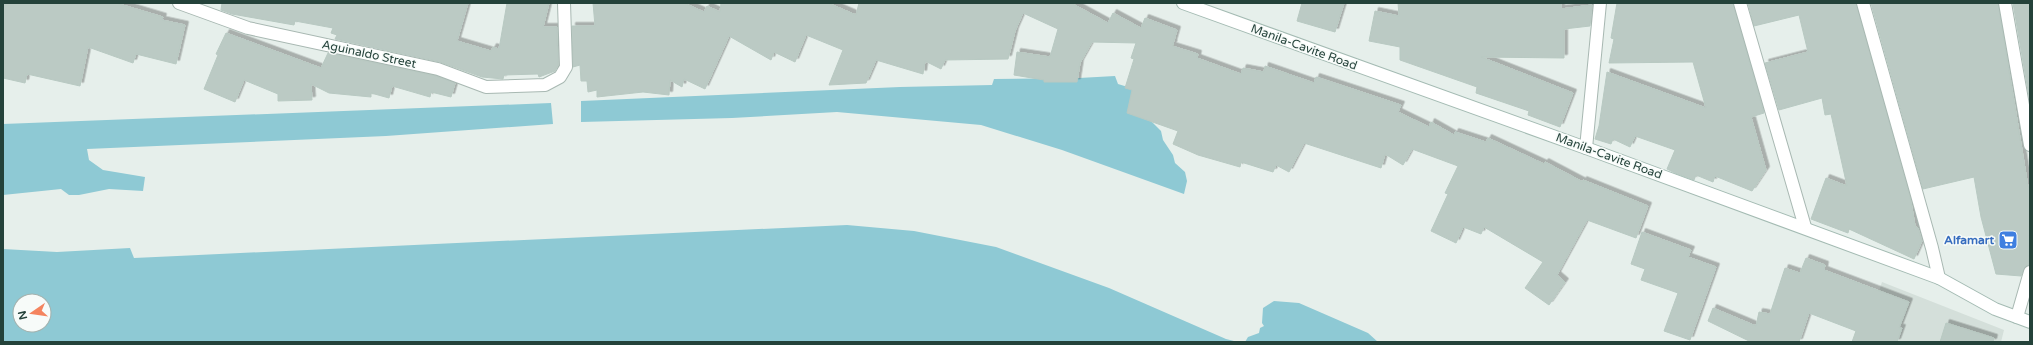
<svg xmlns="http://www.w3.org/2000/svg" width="2033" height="345" font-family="'Varela Round',sans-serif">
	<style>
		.built { fill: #d4dfda }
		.water { fill: #8ec9d4; fill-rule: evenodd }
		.building { fill: #bbcac4; stroke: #b8c9c2; filter: url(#shadow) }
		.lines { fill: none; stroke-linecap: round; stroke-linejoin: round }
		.minor-casing { stroke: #a8b8b2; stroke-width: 14 }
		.secondary-casing { stroke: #a4bbb3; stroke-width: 14 }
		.minor { stroke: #fff; stroke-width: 12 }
		.secondary { stroke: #fff; stroke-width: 12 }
		.labels { text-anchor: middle; stroke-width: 3; stroke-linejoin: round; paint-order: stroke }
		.street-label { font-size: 12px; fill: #24423a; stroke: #f7fbf9 }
		.shop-label { font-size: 12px; font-weight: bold; fill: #366cbe; stroke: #f7fbf9; text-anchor: end }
	</style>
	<defs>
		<filter id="shadow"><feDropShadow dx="3.5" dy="-3.5" stdDeviation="0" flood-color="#0004"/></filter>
	</defs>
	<rect width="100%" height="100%" fill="#e6efeb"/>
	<!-- built -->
	<path class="built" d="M1882 282 2004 330 2001 342H1852L1861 313 1871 316Z"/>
	<!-- water -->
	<g class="water">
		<path d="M1115 76 1118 84 1131 88 1138 95 1143 113 1161 131 1163 140 1173 155 1175 163 1185 172 1187 181 1184 194 1062 150 981 125 837 112 732 118 581 122V101L900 87 992 85 994 79 1079 78Z"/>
		<path d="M551 103 553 124 386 136 87 149 89 160 103 170 145 177 143 191 109 189 79 195H69L61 189 3 195V124Z"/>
		<path d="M847 225 914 231 996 247 1109 288 1226 339 1238 342H3V249L57 252 130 248 134 258ZM20 301H44V325H20Z"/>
		<path d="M1274 301 1299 303 1368 333 1378 342H1245L1248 337 1259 333 1260 328 1264 326 1262 323 1263 308Z"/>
	</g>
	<!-- building -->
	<g class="building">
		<path d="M3 3H116L163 17 162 20 185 25 176 64 136 54 133 63 88 47 80 86 27 74 25 83 3 78Z"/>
		<path d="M222 3H468L457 41 491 51 493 47 499 49 507 3H549L543 27H557L558 65 555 71 539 77 538 74 504 75 503 79 482 77 440 62 335 39 337 35 331 33 333 28 295 21 294 25 232 14 221 10Z"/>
		<path d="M593 3H684L704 12 707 6 720 12 721 3H828L856 15 859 3H1071L1108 23 1113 13 1141 28 1145 18 1177 30 1173 44H1174L1172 46 1198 54 1197 58 1241 74 1243 68 1264 72 1265 66 1314 83 1316 77 1401 105 1398 112 1429 127 1431 122 1454 135 1455 132 1486 142 1488 138 1544 164 1545 162 1583 182V180L1648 206 1636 238 1587 220 1557 275 1565 282 1549 305 1525 288 1543 262 1484 227 1481 234 1463 227 1456 243 1431 231 1448 194 1445 193 1458 166 1412 149 1403 165 1385 154 1381 168 1304 143 1289 172 1276 165 1273 172 1241 162 1240 167 1198 155 1173 144 1178 131 1127 113 1132 90 1125 88 1134 59 1131 58 1136 43 1092 42 1080 63 1077 82H1044V80L1014 75 1017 52 1050 57 1058 29 1023 13 1015 31 1008 59 945 60 941 69 925 61 923 74 876 60 866 83 829 85 843 50 806 35 795 62 774 52 771 60 729 36 705 89 684 79 682 87 670 80 669 95 643 92 597 97V90L588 92 587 81H581L580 65 573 67 572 26H595Z"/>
		<path d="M1302 3H1344L1335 32 1297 21Z"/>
		<path d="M1398 3H1561V9L1592 5 1590 26 1564 29V58L1481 57 1573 93 1560 127 1528 115 1529 111 1476 93 1477 87 1400 60V47L1369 41 1375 11 1399 16Z"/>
		<path d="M1617 3H1733L1764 113 1751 117 1766 170 1752 191 1715 176 1713 182 1696 175 1694 180 1675 173 1667 169 1675 150 1635 136 1630 147 1613 139 1611 144 1595 139 1599 126 1607 72 1706 108 1693 62 1609 63 1614 39 1611 38Z"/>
		<path d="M1748 3H1856L1910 196 1915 226 1918 228 1922 241 1914 259 1849 229 1848 233 1811 219 1826 178 1847 186 1831 114 1825 115 1822 98 1779 110 1765 63 1808 52 1799 15 1754 26Z"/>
		<path d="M1871 3H1998L2028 187 2030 186 2029 265 2025 267 2021 276 1996 274 1981 217 1974 177 1923 189Z"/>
		<path d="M2013 3H2030V102Z"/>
		<path d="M226 33 321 68 328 53 436 76 455 83 451 97 431 92 430 97 392 86 389 98 371 93V97L329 93 311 84 312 100 278 101V94L244 80 235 102 204 89 218 55 216 54Z"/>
		<path d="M1642 232 1691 250 1688 257 1716 267 1690 340 1664 331 1678 293 1641 280 1645 269 1631 264Z"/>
		<path d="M1806 258 1825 265 1824 270 1909 302 1899 328H1902L1897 342H1852L1856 331 1809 313 1799 342H1751L1708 321 1713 308 1756 326 1759 312 1770 314 1785 268 1800 273Z"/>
		<path d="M1946 323 1994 338 1993 342H1940Z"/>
	</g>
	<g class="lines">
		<!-- minor casing -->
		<g class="minor-casing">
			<g id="minor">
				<path d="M179 3 248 28 438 69 486 87 545 85 560 77 566 67 564 3"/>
				<path d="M1740 3 1805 227"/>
				<path d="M1863 3 1932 248 1939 278"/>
				<path d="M2005 3 2030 145"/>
				<path d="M1586 148 1600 3"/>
				<path d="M2017 317 2030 272"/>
			</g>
		</g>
		<!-- secondary casing -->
		<g class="secondary-casing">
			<path id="secondary" d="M1183 3 1586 148 1939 278 1995 309 2030 322"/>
		</g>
		<!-- minor -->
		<use href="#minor" class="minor"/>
		<!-- secondary -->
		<use href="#secondary" class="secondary"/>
	</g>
	<!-- icons -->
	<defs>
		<g id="supermarket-square" transform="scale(1)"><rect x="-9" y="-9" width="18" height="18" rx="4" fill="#3f7fe0" stroke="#f7fbf9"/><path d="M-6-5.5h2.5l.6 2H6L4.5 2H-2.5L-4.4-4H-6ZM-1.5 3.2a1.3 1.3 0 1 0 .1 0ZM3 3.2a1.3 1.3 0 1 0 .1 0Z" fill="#fff"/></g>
	</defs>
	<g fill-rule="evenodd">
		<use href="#supermarket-square" x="2008" y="240"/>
	</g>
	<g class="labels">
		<!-- street labels -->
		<g class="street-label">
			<text transform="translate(1304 47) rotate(20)" y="4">Manila-Cavite Road</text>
			<text transform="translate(369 54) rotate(12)" y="4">Aguinaldo Street</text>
			<text transform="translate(1609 156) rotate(20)" y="4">Manila-Cavite Road</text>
		</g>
		<!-- shop labels -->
		<g class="shop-label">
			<text x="1994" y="244">Alfamart</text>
		</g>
	</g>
	<!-- border -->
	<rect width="2033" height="345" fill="none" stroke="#24423a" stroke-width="8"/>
	<!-- north arrow -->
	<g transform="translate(32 313) rotate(257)"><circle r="19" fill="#f7fbf9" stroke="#a3b1ad"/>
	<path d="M0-3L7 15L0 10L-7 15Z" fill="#f4845f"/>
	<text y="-6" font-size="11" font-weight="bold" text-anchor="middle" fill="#24423a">N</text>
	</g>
</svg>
